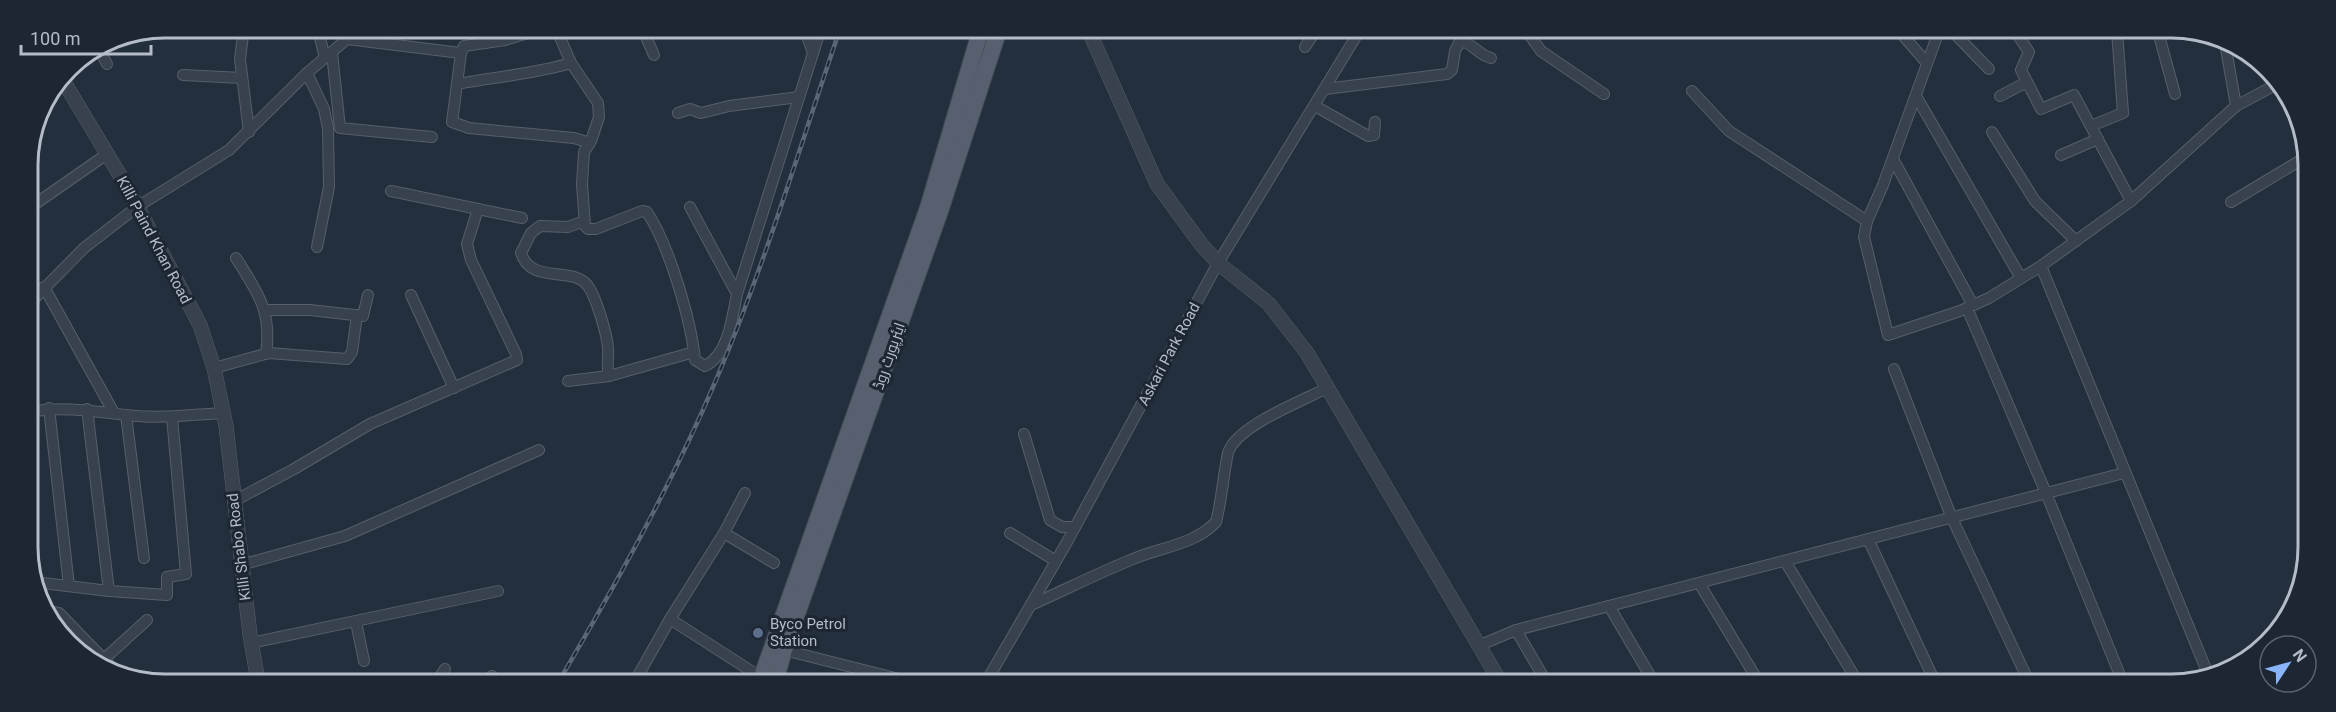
<svg xmlns="http://www.w3.org/2000/svg" width="2336" height="712" font-family="Roboto,Cairo,sans-serif">
	<style>
		.lines { fill: none; stroke-linecap: round; stroke-linejoin: round }
		.minor-casing { stroke: #565f6c; stroke-width: 12 }
		.tertiary-casing { stroke: #565f6c; stroke-width: 15 }
		.primary-casing { stroke: #414a57; stroke-width: 18 }
		.minor { stroke: #38414e; stroke-width: 10 }
		.tertiary { stroke: #38414e; stroke-width: 14 }
		.primary { stroke: #56606e; stroke-width: 16 }
		.rail-casing { stroke: #5a6575; stroke-width: 4.5 }
		.rail { stroke: #1d2633; stroke-width: 2; stroke-dasharray: 7; stroke-linecap: butt }
		.service-dot { fill: #5c6f8a; stroke: #1d2633; stroke-width: 2 }
		.labels { text-anchor: middle; stroke-width: 6; stroke-linejoin: round; paint-order: stroke }
		.street-label { font-size: 15px; fill: #b4bcc9; stroke: #1d2633 }
		.poi-label { font-size: 15px; fill: #b4bcc9; stroke: #1d2633; text-anchor: start }
		.rim { fill: none; stroke: #b4bcc9; stroke-width: 3 }
	</style>
	<rect width="100%" height="100%" fill="#242f3e"/>
	<g class="lines">
		<!-- minor casing -->
		<g class="minor-casing">
			<g id="minor">
				<path d="M244 27 240 59 249 132"/>
				<path d="M319 27V34L325 58"/>
				<path d="M545 28 505 40 464 46 461 53 452 122 469 128 574 138 590 143"/>
				<path d="M556 28 571 63 598 103 599 117 591 141 584 152 582 184 585 226 588 229H596L642 211 647 212C669 245 691 320 695 360L705 366C729 354 732 317 737 294L690 207"/>
				<path d="M642 28 654 55"/>
				<path d="M804 28 813 53"/>
				<path d="M1526 30 1541 51 1604 94"/>
				<path d="M1899 31 1926 62"/>
				<path d="M1939 31 1883 185 1867 221 1864 237 1888 335 1960 311 1989 298 2041 266 2131 201 2236 106 2279 83"/>
				<path d="M1952 31 1989 69"/>
				<path d="M2015 31 2029 52 2021 70 2041 109 2074 95 2131 201"/>
				<path d="M2158 32 2175 94"/>
				<path d="M347 39 461 53"/>
				<path d="M2225 43 2236 106"/>
				<path d="M98 47 107 64"/>
				<path d="M1305 47 1316 30"/>
				<path d="M332 53 340 128 432 137"/>
				<path d="M307 73 324 109 328 128 329 187 317 247"/>
				<path d="M183 75 242 78"/>
				<path d="M457 84C495 77 534 74 571 63"/>
				<path d="M1325 89 1447 74 1452 70 1455 51 1459 43 1465 42C1475 47 1480 55 1491 58"/>
				<path d="M1692 91 1729 131 1867 221"/>
				<path d="M1916 96 2021 278"/>
				<path d="M2000 96 2027 82"/>
				<path d="M1315 106 1368 136 1374 135 1375 122"/>
				<path d="M678 113 690 109 701 113 729 106 799 97"/>
				<path d="M2091 126 2123 113 2117 31"/>
				<path d="M1992 132 2035 201 2076 241"/>
				<path d="M2061 155 2098 139"/>
				<path d="M1893 159 1973 305"/>
				<path d="M391 191 522 218"/>
				<path d="M2231 202 2306 157"/>
				<path d="M28 209 107 154"/>
				<path d="M584 221 568 227 540 226 531 233 521 253C531 285 572 265 588 286 596 297 607 334 608 348 609 358 606 366 609 376"/>
				<path d="M236 258C258 293 272 311 266 354"/>
				<path d="M2041 266 2208 674"/>
				<path d="M44 287 114 413"/>
				<path d="M737 294 821 28"/>
				<path d="M411 295 454 388"/>
				<path d="M28 305 84 248 137 207 229 150 307 73 347 39 350 27"/>
				<path d="M266 310H310L363 316 368 295"/>
				<path d="M1970 315 2046 493 2124 685"/>
				<path d="M214 368 269 353 347 359 352 352 357 315"/>
				<path d="M1894 369 1951 516 2030 684"/>
				<path d="M568 381 609 376 694 352"/>
				<path d="M49 408 69 586"/>
				<path d="M87 409 109 591 167 595V577L186 574 172 417"/>
				<path d="M29 412C62 406 92 411 126 415 158 419 191 415 223 413"/>
				<path d="M126 415 144 558"/>
				<path d="M1024 434 1050 520 1062 527H1075"/>
				<path d="M234 501 294 469 370 424 517 360 516 354 471 260 467 244 478 209"/>
				<path d="M724 533 774 563"/>
				<path d="M1010 533 1056 561"/>
				<path d="M1868 539 1936 684"/>
				<path d="M1785 561 1859 684"/>
				<path d="M241 565 345 536 539 450"/>
				<path d="M34 582 109 591"/>
				<path d="M1699 583 1760 684"/>
				<path d="M1031 605C1065 590 1098 573 1133 559 1161 547 1194 545 1216 522 1222 499 1223 476 1228 453 1236 426 1302 401 1327 388"/>
				<path d="M1609 606 1655 684"/>
				<path d="M50 616 55 612 59 613 116 672"/>
				<path d="M670 619 762 678"/>
				<path d="M356 622 364 661"/>
				<path d="M1516 630 1547 683"/>
				<path d="M251 643 498 591"/>
				<path d="M1478 646 1516 630 2124 473"/>
				<path d="M784 650 911 682"/>
				<path d="M2248 657 2258 652"/>
				<path d="M104 659 147 620"/>
				<path d="M437 681 445 669"/>
				<path d="M488 681 492 676"/>
				<path d="M635 681 670 619 724 533 745 493"/>
				<path d="M986 682 1067 542 1218 263 1360 30"/>
			</g>
		</g>
		<!-- tertiary casing -->
		<g class="tertiary-casing">
			<g id="tertiary">
				<path d="M1088 29 1157 184 1201 244 1218 263 1269 304 1307 353 1501 683"/>
				<path d="M61 77 127 187 200 325 214 368 226 426 250 635 258 681"/>
			</g>
		</g>
		<!-- primary casing -->
		<g class="primary-casing">
			<g id="primary">
				<path d="M760 682 928 208 981 29"/>
				<path d="M775 682 784 650 940 211 999 29"/>
			</g>
		</g>
		<!-- minor -->
		<use href="#minor" class="minor"/>
		<!-- tertiary -->
		<use href="#tertiary" class="tertiary"/>
		<!-- primary -->
		<use href="#primary" class="primary"/>
		<!-- rail casing -->
		<g class="rail-casing">
			<path id="rail" d="M559 681C616 584 672 484 716 380 765 265 800 146 840 29"/>
		</g>
		<!-- rail -->
		<use href="#rail" class="rail"/>
	</g>
	<!-- markers -->
	<circle class="service-dot" cx="758" cy="633" r="6"/>
	<g class="labels">
		<!-- street labels -->
		<g class="street-label">
			<text transform="translate(154 240) rotate(62)" y="5">Killi Paind Khan Road</text>
			<text transform="translate(1169 354) rotate(-62)" y="5">Askari Park Road</text>
			<text transform="translate(889 356) rotate(-71)" y="5">ایئرپورٹ روڈ</text>
			<text transform="translate(239 547) rotate(-97)" y="5">Killi Shabo Road</text>
		</g>
		<!-- poi labels -->
		<g class="poi-label">
			<text x="770" y="629">Byco Petrol<tspan x="770" dy="17">Station</tspan></text>
		</g>
	</g>
	<!-- crop -->
	<path d="M0 0H2336V712H0ZM165 38H2171A127 127 0 0 1 2298 165V547A127 127 0 0 1 2171 674H165A127 127 0 0 1 38 547V165A127 127 0 0 1 165 38Z" fill="#1d2633" fill-rule="evenodd"/>
	<path class="rim" d="M165 38H2171A127 127 0 0 1 2298 165V547A127 127 0 0 1 2171 674H165A127 127 0 0 1 38 547V165A127 127 0 0 1 165 38Z"/>
	<!-- north arrow -->
	<g transform="translate(2288 664) rotate(54)"><circle r="28" fill="#1d2633" stroke="#59626f" stroke-width="1.5"/>
	<path d="M0-4.5L10 22L0 15L-10 22Z" fill="#8ab4f8"/>
	<text y="-9" font-size="16" font-weight="bold" text-anchor="middle" fill="#b4bcc9">N</text>
	</g>
	<!-- scale -->
	<path d="M21 45v9h130v-9" fill="none" stroke="#b4bcc9" stroke-width="3"/>
	<text x="30" y="45" font-size="18" fill="#b4bcc9" stroke="#1d2633" stroke-width="4.5" paint-order="stroke">100 m</text>
</svg>
